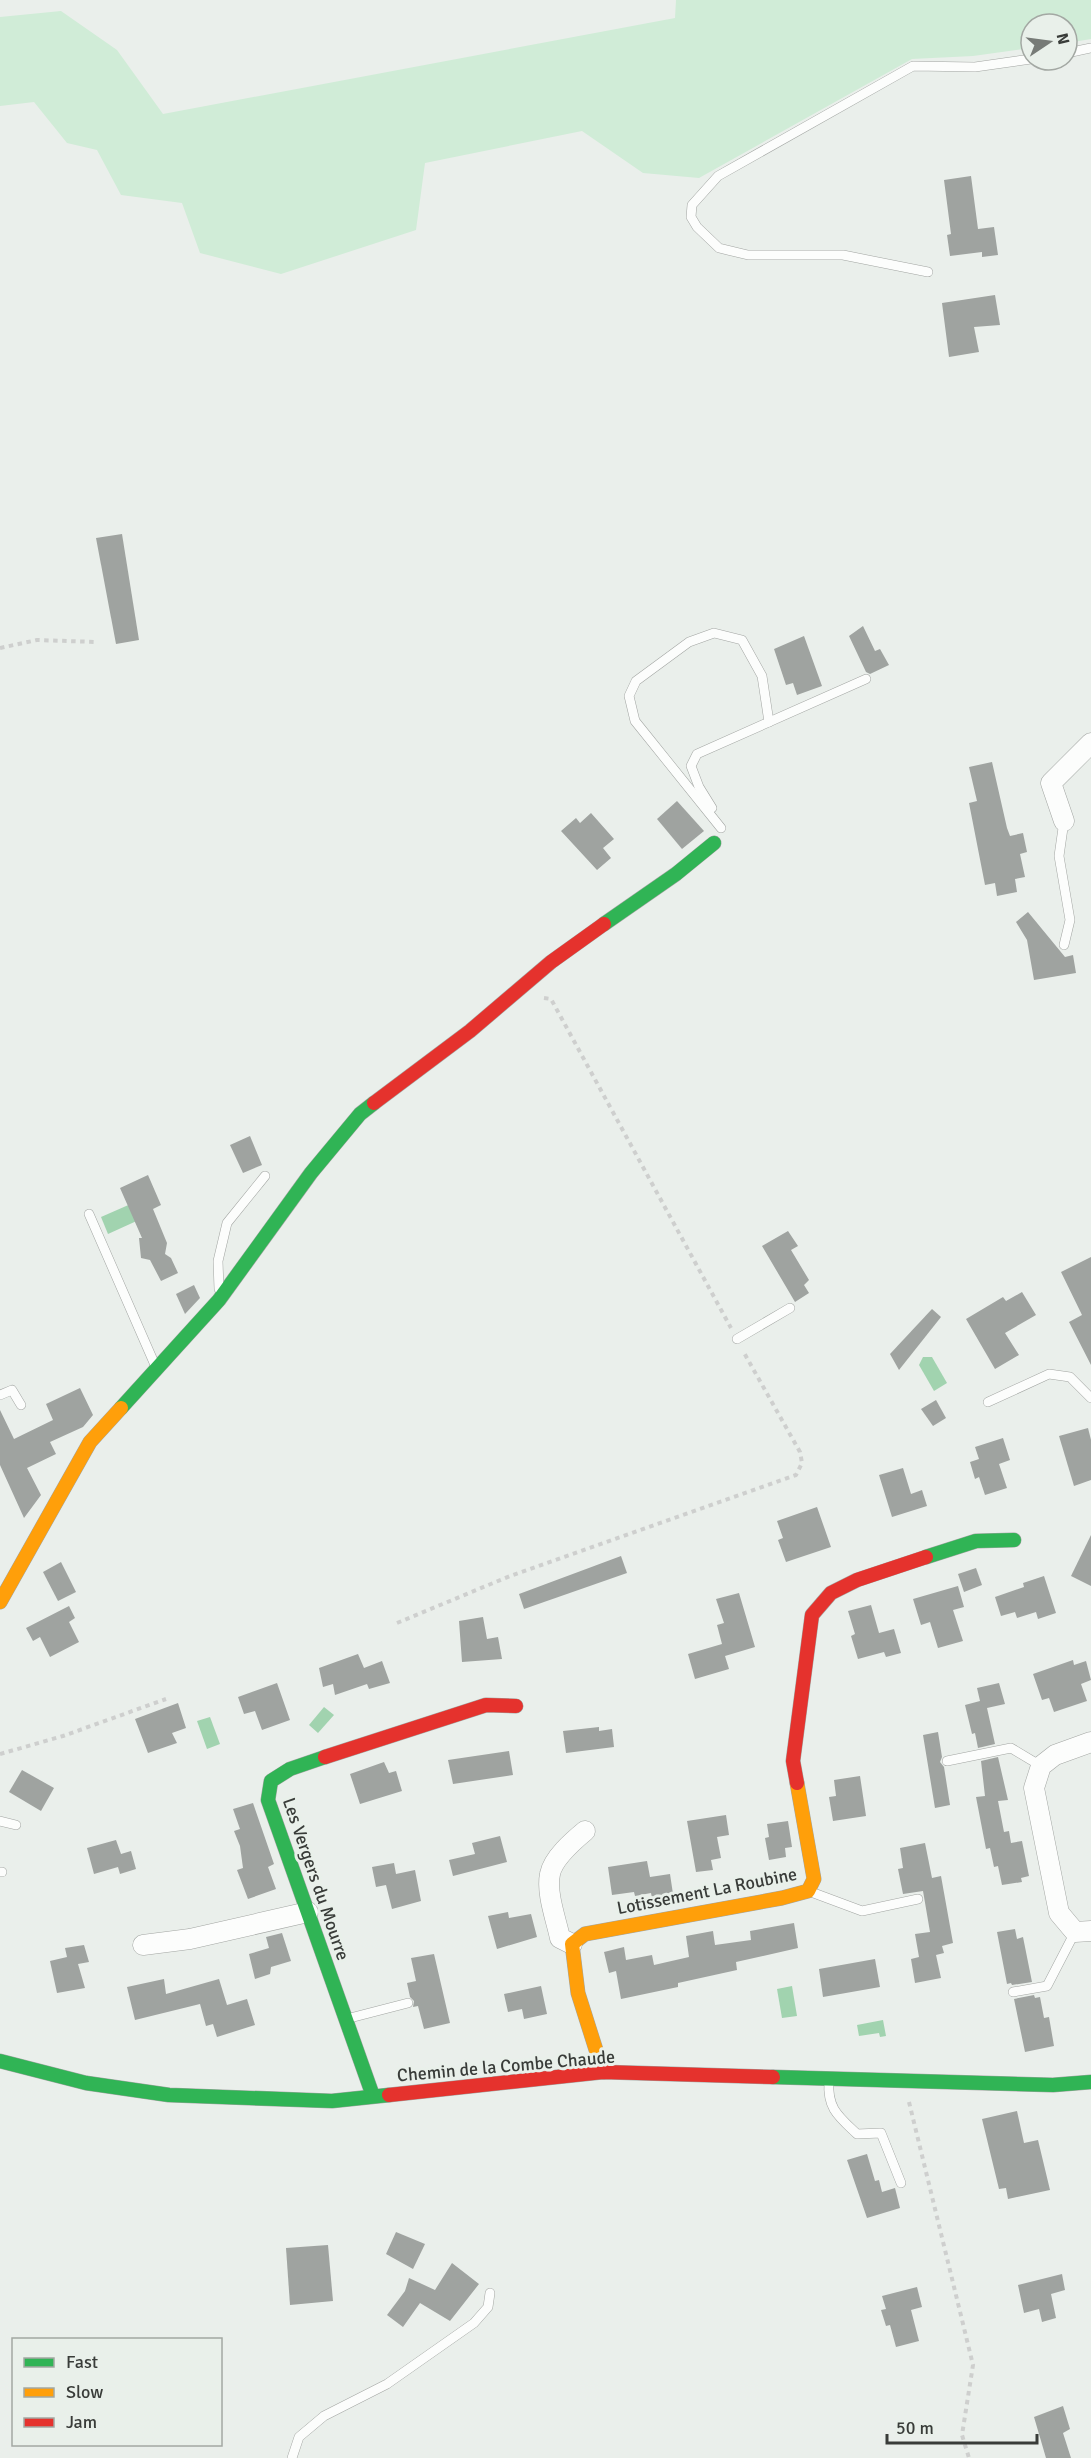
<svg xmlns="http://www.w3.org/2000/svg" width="1091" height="2458" font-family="Signika,sans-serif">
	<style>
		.green { fill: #d0ecd7 }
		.water { fill: #a1d3af }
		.building { fill: #9fa3a0 }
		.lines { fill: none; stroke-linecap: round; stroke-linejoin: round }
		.lane-casing { stroke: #a2a5a2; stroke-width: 10 }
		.street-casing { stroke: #a2a5a2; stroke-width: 21 }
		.fast-casing { stroke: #a2a5a2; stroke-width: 15 }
		.slow-casing { stroke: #a2a5a2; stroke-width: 15 }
		.jam-casing { stroke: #a2a5a2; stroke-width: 15 }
		.path { stroke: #cecfce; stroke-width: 4; stroke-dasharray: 4.5 4.5; stroke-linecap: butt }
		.lane { stroke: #fcfdfc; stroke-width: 9 }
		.street { stroke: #fcfdfc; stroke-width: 20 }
		.fast { stroke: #30b455; stroke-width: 14 }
		.slow { stroke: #ff9f0a; stroke-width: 14 }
		.jam { stroke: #e5322d; stroke-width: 14 }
		.labels { text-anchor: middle; stroke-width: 6; stroke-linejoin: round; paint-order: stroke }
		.street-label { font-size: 18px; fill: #393c39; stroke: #e9f0ea }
	</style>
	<rect width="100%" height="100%" fill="#eaefeb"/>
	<!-- green -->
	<path class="green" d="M676 0H1091V39L1067 43V24H1031V48L973 56 912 59 699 178 643 173 582 131 425 163 416 230 281 274 200 253 182 203 121 195 97 150 67 143 34 102 0 106V17L61 11 117 50 163 114 675 18Z"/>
	<!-- water -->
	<g class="water">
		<path d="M133 1203 141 1219 108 1234 101 1217Z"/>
		<path d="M923 1357H932L947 1383 934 1391 919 1365Z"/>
		<path d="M324 1707 334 1715 318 1733 309 1725Z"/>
		<path d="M210 1717 220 1744 207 1749 197 1721Z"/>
		<path d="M792 1986 797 2016 782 2018 777 1989Z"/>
		<path d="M883 2020 886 2036 880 2037 879 2033 859 2036 857 2025Z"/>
	</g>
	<!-- building -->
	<g class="building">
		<path d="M971 176 978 229 994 227 998 255 982 257V252L950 256 947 235 951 234 944 180Z"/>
		<path d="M995 295 1000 325 974 327 979 352 949 357 942 303Z"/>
		<path d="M122 534 139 640 116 644 96 538Z"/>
		<path d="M863 626 875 651 880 649 889 665 870 674 866 672 849 636Z"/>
		<path d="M804 636 822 686 797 695 793 683 786 685 774 649Z"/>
		<path d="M992 762 1007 828 1010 836 1023 833 1027 852 1020 854 1025 877 1015 879 1017 892 997 896 995 883 985 885 969 803 977 801 969 767Z"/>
		<path d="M677 801 704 831 682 849 657 819Z"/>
		<path d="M591 813 614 839 603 848 611 858 597 870 561 831 576 818 580 823Z"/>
		<path d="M1028 912 1065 957 1073 955 1076 973 1034 980 1027 940 1016 922Z"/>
		<path d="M250 1136 262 1165 243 1173 230 1145Z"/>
		<path d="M148 1175 161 1205 153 1209 167 1243 165 1254 171 1258 178 1273 161 1281 150 1260 141 1258 139 1238H142L120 1188Z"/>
		<path d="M788 1231 798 1246 791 1250 809 1280 804 1285 809 1293 795 1302 762 1246Z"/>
		<path d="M1091 1257V1365L1069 1322 1082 1315 1061 1272Z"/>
		<path d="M194 1285 200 1298 185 1314 176 1294Z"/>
		<path d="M1022 1292 1036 1315 1005 1333 1019 1355 995 1369 966 1319 1003 1297 1006 1301Z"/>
		<path d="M932 1309 941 1317 899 1370 890 1354Z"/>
		<path d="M80 1388 93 1415 83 1427 50 1442 56 1454 27 1468 41 1495 24 1518 0 1465V1410L14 1439 53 1420 46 1404Z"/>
		<path d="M936 1400 946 1418 933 1426 921 1409Z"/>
		<path d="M1088 1428 1091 1440V1480L1074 1486 1059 1436Z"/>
		<path d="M1003 1438 1010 1460 999 1464 1007 1488 985 1495 979 1477 975 1479 970 1462 979 1459 975 1447Z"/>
		<path d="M903 1468 911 1494 922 1490 927 1506 892 1517 879 1475Z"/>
		<path d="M817 1507 831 1547 786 1562 778 1540 783 1538 777 1521Z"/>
		<path d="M1091 1535V1586L1071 1576Z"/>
		<path d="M621 1556 627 1573 524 1609 519 1594Z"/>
		<path d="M61 1562 76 1592 58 1601 43 1572Z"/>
		<path d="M976 1568 982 1585 964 1592 958 1574Z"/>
		<path d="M1044 1576 1056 1613 1038 1619 1036 1612 1017 1618 1015 1612 1001 1616 995 1597 1024 1587 1023 1583Z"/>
		<path d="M958 1586 964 1607 953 1610 963 1641 938 1648 930 1622 921 1625 913 1599Z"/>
		<path d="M739 1593 755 1647 725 1656 729 1669 695 1679 688 1654 722 1644 717 1625 724 1623 716 1599Z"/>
		<path d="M871 1605 879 1633 894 1629 901 1653 886 1657 884 1652 858 1659 851 1636 855 1634 848 1611Z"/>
		<path d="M69 1606 75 1618 69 1622 79 1642 50 1657 40 1637 33 1641 26 1628Z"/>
		<path d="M483 1617 487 1639 498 1637 502 1659 462 1662 459 1621Z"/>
		<path d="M358 1654 364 1668 382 1661 390 1683 369 1689 367 1684 335 1695 333 1684 323 1687 319 1668Z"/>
		<path d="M1073 1660 1074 1665 1086 1661 1091 1680 1081 1684 1087 1701 1054 1712 1049 1698 1042 1700 1033 1674Z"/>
		<path d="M277 1683 290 1720 262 1730 255 1711 244 1714 238 1697Z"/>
		<path d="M999 1683 1005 1704 987 1708 995 1744 978 1748 975 1733 972 1734 965 1705 980 1701 977 1688Z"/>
		<path d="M178 1703 186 1728 172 1733 177 1743 148 1753 135 1719Z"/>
		<path d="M599 1727V1731L612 1729 614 1747 566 1753 563 1731Z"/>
		<path d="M938 1732 942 1757 940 1762 944 1767 950 1805 935 1808 923 1735Z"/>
		<path d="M509 1751 513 1775 453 1784 448 1760Z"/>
		<path d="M998 1757 1008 1800 998 1801 1004 1832 1009 1831 1011 1843 1022 1841 1029 1876 1021 1878 1022 1882 1002 1885 998 1866 994 1867 990 1848 986 1849 976 1797 985 1796 981 1761Z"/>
		<path d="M384 1762 389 1773 396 1771 402 1791 360 1804 350 1774Z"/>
		<path d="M22 1770 54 1788 41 1811 9 1792Z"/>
		<path d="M860 1776 866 1816 833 1821 829 1797 836 1796 834 1780Z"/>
		<path d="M253 1803 274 1864 268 1867 276 1889 248 1899 237 1870 243 1868 240 1846 234 1831 240 1829 233 1809Z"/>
		<path d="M726 1815 729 1835 717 1837 721 1858 711 1860 713 1870 696 1872 687 1821Z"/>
		<path d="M788 1821 792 1847 785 1848 786 1857 769 1860 765 1838 769 1837 767 1824Z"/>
		<path d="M500 1836 507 1862 453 1876 449 1860 475 1854 472 1843Z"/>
		<path d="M116 1840 121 1854 131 1851 136 1869 120 1874 118 1867 94 1874 87 1848Z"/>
		<path d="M925 1843 932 1878 941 1876 953 1943 942 1946 944 1953 936 1955 941 1978 915 1983 911 1959 919 1957 915 1934 930 1932 923 1891 903 1894 898 1869 903 1868 900 1848Z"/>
		<path d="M647 1861 650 1877 670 1874 673 1894 652 1898 651 1893 635 1896 634 1892 612 1895 608 1867Z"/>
		<path d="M394 1863 396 1874 415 1870 421 1901 392 1909 386 1885 376 1887 372 1867Z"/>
		<path d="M508 1912 509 1918 531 1914 537 1937 497 1949 488 1916Z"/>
		<path d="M794 1923 798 1948 736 1962 737 1970 678 1983V1987L621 1999 616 1971 609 1973 604 1952 624 1947 626 1960 652 1955 654 1965 689 1957 686 1936 713 1931 715 1945 751 1940 750 1931Z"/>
		<path d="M1015 1929 1017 1939 1023 1937 1032 1982 1012 1985 1011 1983 1007 1984 997 1932Z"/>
		<path d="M282 1933 291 1961 271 1967 270 1974 255 1979 249 1954 269 1948 266 1937Z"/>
		<path d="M84 1945 89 1962 78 1964 85 1988 57 1993 50 1961 67 1957 65 1948Z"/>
		<path d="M434 1954 450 2023 424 2029 418 2006 413 2007 414 2001 410 1997 407 1983 416 1981 411 1958Z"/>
		<path d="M875 1959 880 1987 823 1997 819 1969Z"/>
		<path d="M164 1979 166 1994 219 1979 227 2005 247 1999 255 2025 217 2037 213 2024 206 2026 200 2004 135 2020 127 1987Z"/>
		<path d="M541 1986 547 2014 524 2019 522 2009 508 2012 504 1994Z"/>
		<path d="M1034 1995 1035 1998 1040 1997 1044 2018 1049 2017 1054 2046 1025 2052 1014 1999Z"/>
		<path d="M1017 2111 1024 2143 1038 2140 1050 2190 1008 2199 1006 2188 999 2189 982 2119Z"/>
		<path d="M867 2154 875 2181 879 2180 882 2192 895 2188 900 2208 867 2218 847 2160Z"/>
		<path d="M396 2232 425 2244 413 2269 386 2254Z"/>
		<path d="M328 2245 333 2301 290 2305 286 2248Z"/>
		<path d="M452 2263 479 2284 450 2321 420 2303 403 2327 387 2315 405 2291 409 2278 435 2290Z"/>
		<path d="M1062 2274 1065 2290 1051 2294 1056 2318 1042 2322 1039 2309 1024 2313 1018 2285Z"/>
		<path d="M917 2287 922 2307 911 2310 919 2341 896 2347 890 2325 886 2326 881 2310 886 2309 882 2296Z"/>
		<path d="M1063 2406 1070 2429 1063 2433 1071 2458H1046L1034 2417Z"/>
	</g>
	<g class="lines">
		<!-- lane casing -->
		<g class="lane-casing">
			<g id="lane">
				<path d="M1067 53 1091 48"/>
				<path d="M928 272 843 255H748L719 248 697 227 691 217 692 205 718 176 913 66 975 67 1031 59"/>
				<path d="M712 808 699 787 691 766 697 754 866 679"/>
				<path d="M1064 821 1059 856 1070 920 1064 945"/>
				<path d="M721 828 635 721 629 696 636 681 689 642 714 633 742 640 762 676 769 722"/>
				<path d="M89 1214 155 1365"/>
				<path d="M219 1289 218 1261 227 1223 265 1176"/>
				<path d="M737 1339 790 1308"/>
				<path d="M0 1395 12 1390 21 1405"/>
				<path d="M988 1402 1049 1374 1070 1377 1091 1398"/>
				<path d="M947 1761 1011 1748 1041 1766"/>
				<path d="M0 1821 16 1825"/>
				<path d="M0 1872H2"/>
				<path d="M811 1892 862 1911 918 1899"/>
				<path d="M1013 1992 1047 1986 1075 1932"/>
				<path d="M350 2018 408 2003"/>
				<path d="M829 2081C827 2108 838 2116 857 2134L881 2133 901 2183"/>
				<path d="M292 2458 299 2437 324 2416 387 2384 474 2323 488 2307 490 2293"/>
			</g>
		</g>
		<!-- street casing -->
		<g class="street-casing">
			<g id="street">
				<path d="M1064 821 1051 783 1091 743"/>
				<path d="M1091 1742 1055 1755 1041 1766 1034 1788 1059 1913 1075 1932 1091 1931"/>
				<path d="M572 1944 560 1938C556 1919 546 1893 550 1874 553 1858 573 1841 585 1831"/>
				<path d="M143 1945 190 1939 308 1912"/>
			</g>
		</g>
		<!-- fast casing -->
		<g class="fast-casing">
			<g id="fast">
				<path d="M604 924 676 874 714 843"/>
				<path d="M121 1408 219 1300 311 1173 360 1114 374 1103"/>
				<path d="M926 1557 976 1541 1014 1540"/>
				<path d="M325 1757 290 1769 271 1781 268 1800 373 2096"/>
				<path d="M0 2061 86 2083 169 2095 332 2101 389 2095"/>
				<path d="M773 2077 1053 2085 1091 2082"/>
			</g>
		</g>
		<!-- slow casing -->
		<g class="slow-casing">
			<g id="slow">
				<path d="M0 1602 90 1442 121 1408"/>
				<path d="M603 2072 578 1993 572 1944 585 1934 782 1898 808 1891 814 1879 797 1783"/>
			</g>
		</g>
		<!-- jam casing -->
		<g class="jam-casing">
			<g id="jam">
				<path d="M374 1103 470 1031 551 962 604 924"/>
				<path d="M325 1757 486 1705 516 1706"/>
				<path d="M797 1783 793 1761 812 1615 831 1593 857 1580 926 1557"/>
				<path d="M389 2095 603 2072 773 2077"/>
			</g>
		</g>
		<!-- path -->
		<g class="path">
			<path d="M0 648 37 640 96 642"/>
			<path d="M544 998 551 999 731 1328"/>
			<path d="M397 1623 510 1576 796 1475 802 1463 800 1452 743 1351"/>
			<path d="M0 1754 63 1736 166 1699"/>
			<path d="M909 2102 973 2365 962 2435 969 2458"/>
		</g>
		<!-- lane -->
		<use href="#lane" class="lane"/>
		<!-- street -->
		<use href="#street" class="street"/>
		<!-- fast -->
		<use href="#fast" class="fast"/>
		<!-- slow -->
		<use href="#slow" class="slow"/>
		<!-- jam -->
		<use href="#jam" class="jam"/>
	</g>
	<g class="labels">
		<!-- street labels -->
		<g class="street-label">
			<text transform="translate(316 1879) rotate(71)" y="6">Les Vergers du Mourre</text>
			<text transform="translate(707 1891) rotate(-11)" y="6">Lotissement La Roubine</text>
			<text transform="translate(506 2066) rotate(-5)" y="6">Chemin de la Combe Chaude</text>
		</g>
	</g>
	<!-- legend -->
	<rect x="12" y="2338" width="210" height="108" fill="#e9f0ea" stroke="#a3a8a3" stroke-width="1.5"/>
	<rect x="24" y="2358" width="30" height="9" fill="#30b455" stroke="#a3a8a3" stroke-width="1.5"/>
	<text x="66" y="2368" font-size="18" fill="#393c39">Fast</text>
	<rect x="24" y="2388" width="30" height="9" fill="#ff9f0a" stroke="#a3a8a3" stroke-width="1.5"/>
	<text x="66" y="2398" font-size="18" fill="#393c39">Slow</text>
	<rect x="24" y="2418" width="30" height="9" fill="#e5322d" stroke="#a3a8a3" stroke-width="1.5"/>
	<text x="66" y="2428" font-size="18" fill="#393c39">Jam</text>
	<!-- north arrow -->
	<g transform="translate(1049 42) rotate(77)"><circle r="28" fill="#e9f0ea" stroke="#a3a8a3" stroke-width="1.5"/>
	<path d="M0-4.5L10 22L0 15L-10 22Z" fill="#777b77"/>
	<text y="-9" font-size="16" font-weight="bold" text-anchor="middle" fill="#393c39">N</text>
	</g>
	<!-- scale -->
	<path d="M887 2434v9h150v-9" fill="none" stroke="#393c39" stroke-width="3"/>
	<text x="896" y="2434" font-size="18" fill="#393c39" stroke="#e9f0ea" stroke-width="4.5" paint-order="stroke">50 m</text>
</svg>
